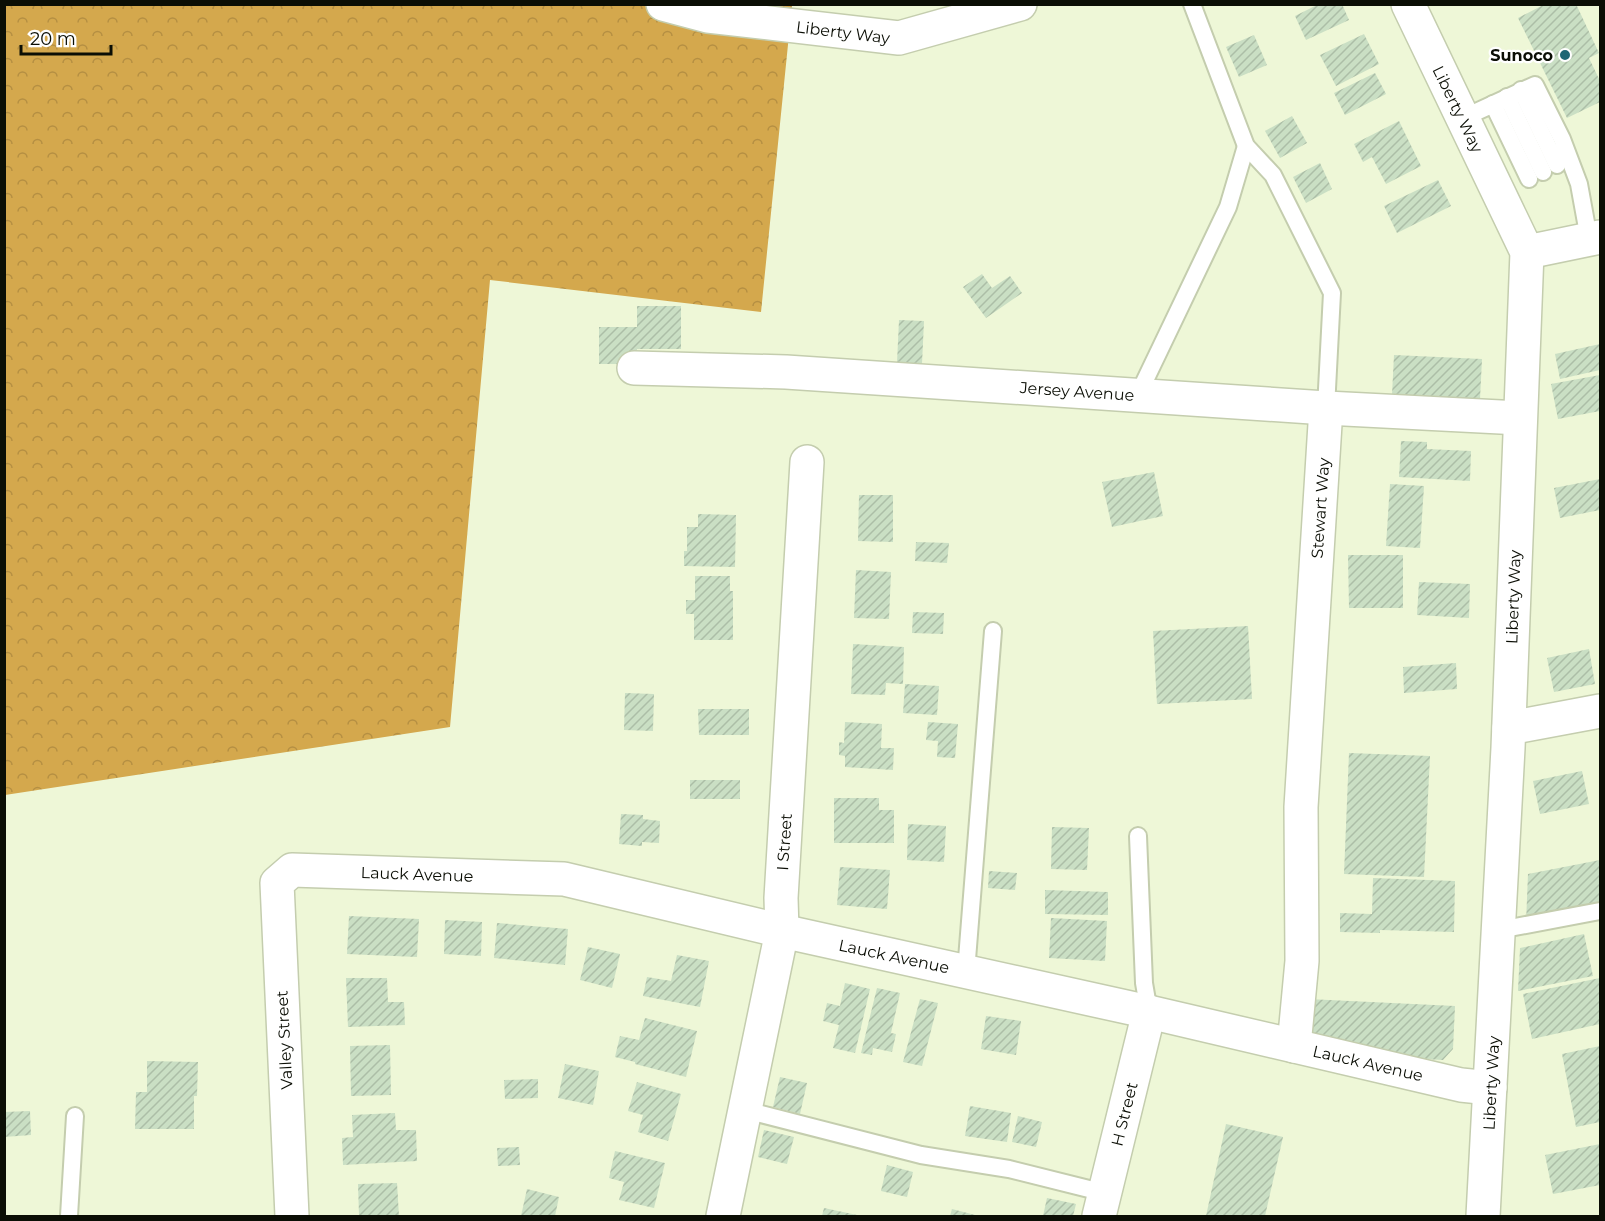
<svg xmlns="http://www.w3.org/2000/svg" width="1605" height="1221" font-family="Montserrat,sans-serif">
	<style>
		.forest { fill: url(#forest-crowns) }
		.building { fill: url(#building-hatch) }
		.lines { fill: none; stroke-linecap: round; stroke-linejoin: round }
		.service-casing { stroke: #c4cdae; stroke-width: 20 }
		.minor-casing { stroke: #c4cdae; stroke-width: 36 }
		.tertiary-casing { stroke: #c4cdae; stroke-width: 36 }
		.service { stroke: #fff; stroke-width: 16 }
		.minor { stroke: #fff; stroke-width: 33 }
		.tertiary { stroke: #fff; stroke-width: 33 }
		.poi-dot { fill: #1e6674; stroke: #fff; stroke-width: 2 }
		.labels { text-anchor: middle; stroke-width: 4.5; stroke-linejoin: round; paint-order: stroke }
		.street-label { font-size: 16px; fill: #0b0e05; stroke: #fff }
		.poi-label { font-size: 16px; font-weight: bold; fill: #0b0e05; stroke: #fff; text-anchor: end }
	</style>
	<defs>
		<pattern id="forest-crowns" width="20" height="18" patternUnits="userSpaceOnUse" patternTransform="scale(1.5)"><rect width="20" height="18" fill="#d4a84d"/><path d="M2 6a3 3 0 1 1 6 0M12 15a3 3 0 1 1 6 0" fill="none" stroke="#b58f42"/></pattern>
		<pattern id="building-hatch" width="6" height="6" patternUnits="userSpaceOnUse" patternTransform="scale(1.5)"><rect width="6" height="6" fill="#cadfc4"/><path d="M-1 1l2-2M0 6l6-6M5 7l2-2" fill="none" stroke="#acbea7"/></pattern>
	</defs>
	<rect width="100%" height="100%" fill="#eef7d7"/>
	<!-- forest -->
	<path class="forest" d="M5 5H792L761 312 490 280 450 727 5 795Z"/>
	<!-- building -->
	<g class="building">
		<path d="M1319 4H1342L1349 20 1306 40 1295 16Z"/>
		<path d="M1545 4H1576L1599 53 1589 58 1600 81V102L1567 118 1518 18Z"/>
		<path d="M1364 34 1379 64 1336 86 1320 55Z"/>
		<path d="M1254 35 1267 65 1239 77 1226 47Z"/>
		<path d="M1375 73 1386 94 1345 115 1334 93Z"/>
		<path d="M1292 116 1307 143 1280 158 1265 131Z"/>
		<path d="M1399 121 1421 166 1386 184 1372 157 1363 162 1354 144Z"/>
		<path d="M1320 163 1332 189 1306 203 1293 177Z"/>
		<path d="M1438 180 1451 206 1397 233 1384 206Z"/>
		<path d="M982 274 992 288 1010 276 1022 293 986 318 963 287Z"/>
		<path d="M637 306H681V349H637V364H599V327H637Z"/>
		<path d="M899 320 924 321 922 364 897 363Z"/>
		<path d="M1600 344V370L1560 379 1555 354Z"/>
		<path d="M1394 355 1482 359 1480 399 1392 395Z"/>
		<path d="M1600 375V411L1558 419 1551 384Z"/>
		<path d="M1401 441 1427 442V449L1471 451 1470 481 1399 477Z"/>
		<path d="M1154 472 1163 516 1112 527 1102 482Z"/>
		<path d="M1600 479V510L1560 518 1554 488Z"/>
		<path d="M1390 484 1424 486 1420 548 1386 546Z"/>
		<path d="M859 495H893V542L858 541Z"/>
		<path d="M698 514 736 515 735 567 684 566V551H687V527H698Z"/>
		<path d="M916 542 949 543 947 563 915 561Z"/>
		<path d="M1348 555H1403V608H1349Z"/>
		<path d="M856 570 891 572 889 619 854 618Z"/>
		<path d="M695 576H730V591H733V640H694V614H686V600H695Z"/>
		<path d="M1419 582 1470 584 1469 618 1417 615Z"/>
		<path d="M913 612 944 613 943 634 912 633Z"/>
		<path d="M1248 626 1252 699 1157 704 1153 631Z"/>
		<path d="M853 644 904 647 903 684 886 683 885 695 851 694Z"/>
		<path d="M1589 649 1595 684 1554 692 1547 658Z"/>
		<path d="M1456 663 1457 689 1404 693 1403 667Z"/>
		<path d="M905 684 939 686 937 715 903 713Z"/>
		<path d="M625 693 654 694 653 731 624 730Z"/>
		<path d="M698 709H749V735H699Z"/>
		<path d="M845 722 882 724 881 748H894L893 770 845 767V756L839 755V742L844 743Z"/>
		<path d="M928 722 958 724 955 758 937 757 938 741 926 740Z"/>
		<path d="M1349 753 1430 756 1424 877 1344 874Z"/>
		<path d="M1582 771 1589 804 1540 814 1533 781Z"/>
		<rect x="690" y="780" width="50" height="19"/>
		<path d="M834 798H879V810H894V843H834Z"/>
		<path d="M621 814 643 815V819L660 821 659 843 642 842V846L619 844Z"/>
		<path d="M908 824 946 826 944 862 907 860Z"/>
		<path d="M1052 827 1089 828 1087 870 1051 869Z"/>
		<path d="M1600 860V908L1526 923 1528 874Z"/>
		<path d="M840 867 890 870 887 909 837 905Z"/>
		<path d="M989 871 1017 873 1015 890 988 888Z"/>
		<path d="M1373 878 1455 881 1454 932 1380 930V933L1340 932V913L1372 914Z"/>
		<path d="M1045 890 1108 892V915L1045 914Z"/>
		<path d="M349 916 419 919 417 957 347 954Z"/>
		<path d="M1051 918 1107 921 1105 961 1049 958Z"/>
		<path d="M445 920 482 922 481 956 444 954Z"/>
		<path d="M497 923 568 929 565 965 494 958Z"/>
		<path d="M1584 934 1593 976 1518 991 1520 948Z"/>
		<path d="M588 947 620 954 612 988 580 980Z"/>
		<path d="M677 955 709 961 700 1007 643 996 647 977 671 981Z"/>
		<path d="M346 978H387L388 1002H404L405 1025 348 1027Z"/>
		<path d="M1600 978V1024L1532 1039 1523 994Z"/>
		<path d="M845 983 870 989 855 1053 833 1048 839 1025 823 1021 827 1003 840 1006Z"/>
		<path d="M877 988 900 993 891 1033 896 1034 892 1052 873 1048 872 1055 861 1053Z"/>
		<path d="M920 999 938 1003 922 1066 903 1062Z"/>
		<path d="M1308 999 1455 1006 1453 1049 1443 1060 1423 1059 1307 1033Z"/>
		<path d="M986 1016 1021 1021 1016 1055 981 1049Z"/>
		<path d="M645 1018 697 1031 686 1077 635 1064V1062L615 1057 620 1036 639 1040Z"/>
		<path d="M390 1045 391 1095 351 1096 350 1046Z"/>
		<path d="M1600 1046V1122L1576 1127 1562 1054Z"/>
		<path d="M147 1061 198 1062 197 1096H194V1129H135L136 1092H147Z"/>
		<path d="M565 1064 599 1071 593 1105 558 1098Z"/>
		<path d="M780 1077 807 1083 800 1114 773 1107Z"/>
		<path d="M538 1079V1098L505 1099 504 1080Z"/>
		<path d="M637 1082 681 1094 668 1141 638 1132 643 1115 628 1111Z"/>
		<path d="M970 1106 1011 1113 1007 1142 965 1136Z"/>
		<path d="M30 1111 31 1135 4 1137V1112Z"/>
		<path d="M395 1113 396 1130H416L417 1161 343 1165 342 1138 353 1137 352 1115Z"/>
		<path d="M1018 1116 1042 1122 1036 1147 1012 1142Z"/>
		<path d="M1226 1124 1283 1137 1265 1216H1206Z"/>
		<path d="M764 1130 794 1137 787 1164 758 1157Z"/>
		<path d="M1600 1144V1185L1553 1194 1545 1155Z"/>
		<path d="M519 1147 520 1165 498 1166 497 1148Z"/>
		<path d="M615 1151 665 1163 654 1208 619 1200 624 1182 609 1178Z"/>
		<path d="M887 1165 913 1172 907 1197 881 1191Z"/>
		<path d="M397 1183 399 1216H359L358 1184Z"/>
		<path d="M527 1189 559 1197 555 1216H521Z"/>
		<path d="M1047 1198 1076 1204 1073 1216H1043Z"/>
		<path d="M824 1208 857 1215V1216H822Z"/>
		<path d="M952 1209 979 1216H950Z"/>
	</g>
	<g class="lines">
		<!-- service casing -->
		<g class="service-casing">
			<g id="service">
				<path d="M1192 4 1246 146 1273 175 1332 293 1326 408"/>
				<path d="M1521 90 1557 165"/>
				<path d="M1507 97 1543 172"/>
				<path d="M1493 104 1529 179"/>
				<path d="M1463 118 1535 85 1562 139 1579 184 1589 239"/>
				<path d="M1138 395 1228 207 1246 146"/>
				<path d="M1138 836 1144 983 1149 1012"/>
				<path d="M1499 930 1600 911"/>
				<path d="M966 972 993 631"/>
				<path d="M745 1110 921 1155 1009 1169 1105 1193"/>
				<path d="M69 1216 75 1116"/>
			</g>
		</g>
		<!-- minor casing -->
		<g class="minor-casing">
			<g id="minor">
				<path d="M1527 252 1600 237"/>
				<path d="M634 368 786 372 1326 408 1520 418"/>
				<path d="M1509 728 1600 711"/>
				<path d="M1294 1046 1302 961 1301 807 1326 408"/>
				<path d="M292 1216 277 883 292 870 564 879 782 931 1149 1012 1461 1085 1490 1088"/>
				<path d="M723 1216 782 931 781 898 807 462"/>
				<path d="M1099 1216 1149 1012"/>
			</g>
		</g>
		<!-- tertiary casing -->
		<g class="tertiary-casing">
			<g id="tertiary">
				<path d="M663 4 708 16 899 38 1020 4"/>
				<path d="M1408 4 1527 252 1508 748 1483 1216"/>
			</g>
		</g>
		<!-- service -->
		<use href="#service" class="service"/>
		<!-- minor -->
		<use href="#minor" class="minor"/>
		<!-- tertiary -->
		<use href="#tertiary" class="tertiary"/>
	</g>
	<!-- markers -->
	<circle class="poi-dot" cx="1565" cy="55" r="6"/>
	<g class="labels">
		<!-- street labels -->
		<g class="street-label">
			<text transform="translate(843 32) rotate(7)" y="6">Liberty Way</text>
			<text transform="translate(1458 109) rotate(64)" y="6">Liberty Way</text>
			<text transform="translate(1077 391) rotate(4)" y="6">Jersey Avenue</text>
			<text transform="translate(1320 508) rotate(-86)" y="6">Stewart Way</text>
			<text transform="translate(1513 597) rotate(-88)" y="6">Liberty Way</text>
			<text transform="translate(784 842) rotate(-86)" y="6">I Street</text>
			<text transform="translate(417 874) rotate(2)" y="6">Lauck Avenue</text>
			<text transform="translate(894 956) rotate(12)" y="6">Lauck Avenue</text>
			<text transform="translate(284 1040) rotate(-93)" y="6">Valley Street</text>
			<text transform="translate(1368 1063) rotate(13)" y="6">Lauck Avenue</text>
			<text transform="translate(1491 1083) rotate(-87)" y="6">Liberty Way</text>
			<text transform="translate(1124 1114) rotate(-76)" y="6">H Street</text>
		</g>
		<!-- poi labels -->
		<g class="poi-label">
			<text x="1553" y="61">Sunoco</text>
		</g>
	</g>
	<!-- border -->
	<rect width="1605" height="1221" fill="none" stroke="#0b0e05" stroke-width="12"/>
	<!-- scale -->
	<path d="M21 45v9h90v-9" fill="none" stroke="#0b0e05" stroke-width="3"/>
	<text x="30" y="45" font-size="18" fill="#0b0e05" stroke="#ffffff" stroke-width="4.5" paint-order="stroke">20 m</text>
</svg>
